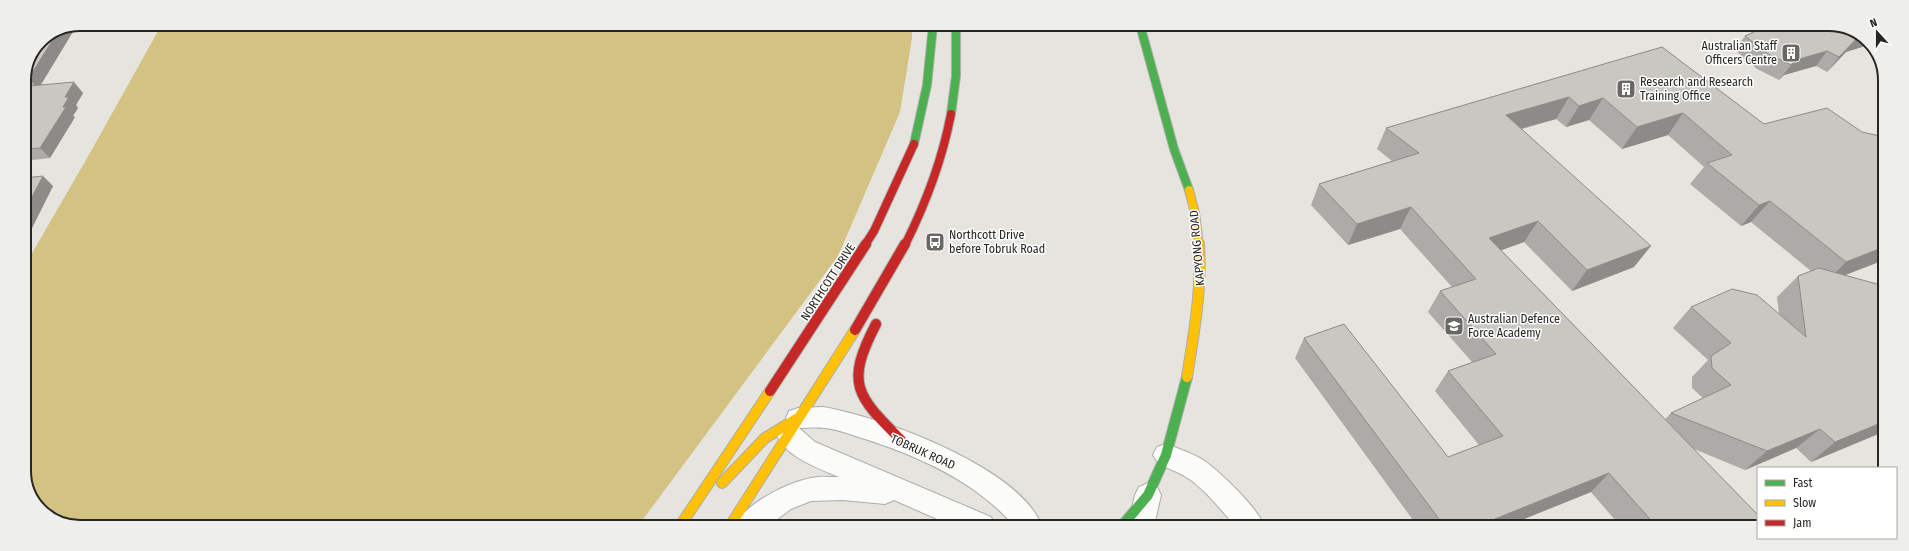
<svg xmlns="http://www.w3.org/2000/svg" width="1909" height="551" font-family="'Fira Sans Condensed',sans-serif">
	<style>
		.forest { fill: #d4c283 }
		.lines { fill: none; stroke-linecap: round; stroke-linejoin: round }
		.street-casing { stroke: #aeada9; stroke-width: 2 }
		.fast-far1-casing { stroke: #aeada9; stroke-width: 10 }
		.fast-casing { stroke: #aeada9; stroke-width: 12 }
		.slow-far1-casing { stroke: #aeada9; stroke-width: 10 }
		.slow-casing { stroke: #aeada9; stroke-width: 12 }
		.jam-far1-casing { stroke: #aeada9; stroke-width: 10 }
		.jam-casing { stroke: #aeada9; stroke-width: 12 }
		.street { fill: #fbfbfa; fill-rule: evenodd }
		.fast-far1 { stroke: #4caf50; stroke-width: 8 }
		.fast { stroke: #4caf50; stroke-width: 10 }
		.slow-far1 { stroke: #ffc107; stroke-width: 8 }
		.slow { stroke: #ffc107; stroke-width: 10 }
		.jam-far1 { stroke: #c62828; stroke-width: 8 }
		.jam { stroke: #c62828; stroke-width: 10 }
		.wall { fill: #adaba7; fill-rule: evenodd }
		.shaded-wall { fill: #8d8b88 }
		.building { fill: #c9c7c2; stroke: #8d8b88 }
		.labels { text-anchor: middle; stroke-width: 3; stroke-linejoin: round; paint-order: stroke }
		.poi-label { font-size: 12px; fill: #272622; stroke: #fff; text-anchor: start }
		.street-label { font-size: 12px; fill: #272622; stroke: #fff }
		.rim { fill: none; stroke: #272622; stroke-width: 2 }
	</style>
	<rect width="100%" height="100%" fill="#e6e4de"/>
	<!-- forest -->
	<path class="forest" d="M162 24 912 25V38L900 112 838 256 638 526 66 525 38 508 24 475V267L86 160Z"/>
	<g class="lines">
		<!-- street casing -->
		<g class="street-casing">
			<g id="street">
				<path d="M823 407C882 417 1019 467 1042 526H1014C977 482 918 456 865 439 852 435 837 429 824 428 816 427 807 428 799 428L815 442 991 517 995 526H953L894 500 885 504 843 500 811 501 791 509 768 526H735C745 503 787 483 811 478 820 476 830 477 839 477 816 467 787 458 776 434L779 426 788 423 786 418 789 411 798 408Z"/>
				<path d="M1166 444C1179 449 1195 454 1206 462 1222 474 1258 508 1264 526H1235C1222 511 1203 487 1186 477 1174 469 1160 468 1153 455L1157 447Z"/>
				<path d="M1148 483 1157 487 1161 495 1154 526H1128L1135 495 1139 487Z"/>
			</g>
		</g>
		<!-- fast-far1 casing -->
		<g class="fast-far1-casing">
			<g id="fast-far1">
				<path d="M1140 25 1174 149 1189 190"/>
				<path d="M951 114 956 76V25"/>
				<path d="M914 144 927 85 933 25"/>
			</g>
		</g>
		<!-- fast casing -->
		<g class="fast-casing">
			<path id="fast" d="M1122 526 1148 495 1166 455 1187 377"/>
		</g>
		<!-- slow-far1 casing -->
		<g class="slow-far1-casing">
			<path id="slow-far1" d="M1189 190 1195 213 1199 245"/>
		</g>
		<!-- slow casing -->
		<g class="slow-casing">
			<g id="slow">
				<path d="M1187 377C1194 333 1202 289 1199 244"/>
				<path d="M722 483 765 438 798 418"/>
				<path d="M680 526 770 391"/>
				<path d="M730 526 855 330"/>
			</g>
		</g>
		<!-- jam-far1 casing -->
		<g class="jam-far1-casing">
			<g id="jam-far1">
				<path d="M865 245 874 231 914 144"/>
				<path d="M905 245C926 203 942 161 951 114"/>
			</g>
		</g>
		<!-- jam casing -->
		<g class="jam-casing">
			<g id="jam">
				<path d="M876 324C845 384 856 395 901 440"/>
				<path d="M855 330 905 244"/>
				<path d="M770 391 866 244"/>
			</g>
		</g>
		<!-- street -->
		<use href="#street" class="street"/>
		<!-- fast-far1 -->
		<use href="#fast-far1" class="fast-far1"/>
		<!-- fast -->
		<use href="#fast" class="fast"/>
		<!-- slow-far1 -->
		<use href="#slow-far1" class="slow-far1"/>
		<!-- slow -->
		<use href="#slow" class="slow"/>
		<!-- jam-far1 -->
		<use href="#jam-far1" class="jam-far1"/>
		<!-- jam -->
		<use href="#jam" class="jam"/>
	</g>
	<!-- wall -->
	<g class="wall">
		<path d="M77 25 41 85 83 93 76 105 78 108 73 116 75 117 50 158 24 161V94L26 90 24 91V80L41 40Z"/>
		<path d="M1759 26H1843L1870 43 1868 45 1846 52 1827 72 1816 66 1784 75 1779 80 1757 69 1735 50 1745 36 1755 31Z"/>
		<path d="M1662 47 1764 124 1862 132 1885 137 1884 260 1844 275 1884 286 1883 432 1811 462 1796 448 1745 470 1694 449 1758 527H1621L1591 492 1504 527H1418L1295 358 1304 338 1448 457 1479 445 1435 391 1448 371 1472 362 1428 312 1440 291 1452 287 1400 229 1348 245 1311 205 1319 184 1392 161 1377 149 1386 128ZM1556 119 1566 127 1589 120 1622 149 1668 135 1704 167 1690 184 1741 226 1751 222 1811 271 1798 276 1777 297 1779 314 1691 307 1673 328 1708 360 1692 377V388L1703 398 1671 413 1665 419 1501 250 1524 242 1572 291 1634 267 1522 129Z"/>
		<path d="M24 178 53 186 30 232H24Z"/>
	</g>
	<!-- shaded-wall -->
	<g class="shaded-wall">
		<path d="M77 25 38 89 29 78 57 33Z"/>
		<path d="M1858 37H1861L1870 43 1868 45 1846 52 1827 72 1839 57Z"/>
		<path d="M1827 51 1816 66 1784 75 1779 80 1791 65 1796 60Z"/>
		<path d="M74 82 83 93 76 105 78 108 73 116 75 117 50 158 40 148 63 107 65 97Z"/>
		<path d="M1569 97 1556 119 1494 136 1506 115Z"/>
		<path d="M1603 98 1589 120 1566 127 1579 106Z"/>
		<path d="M1683 113 1668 135 1622 149 1637 127Z"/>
		<path d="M43 176 53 186 30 232 24 226V212Z"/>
		<path d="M1770 201 1751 222 1741 226 1759 205Z"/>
		<path d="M1411 207 1400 229 1348 245 1357 224Z"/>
		<path d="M1538 221 1524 242 1477 259 1489 238Z"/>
		<path d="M1651 246 1634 267 1572 291 1587 270Z"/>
		<path d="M1884 247V260L1825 283 1846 262Z"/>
		<path d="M1883 422V432L1811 462 1835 442Z"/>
		<path d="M1820 429 1796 448 1745 470 1767 451Z"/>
		<path d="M1609 473 1591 492 1504 527H1475Z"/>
	</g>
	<!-- building -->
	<g class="building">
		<path d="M1767 26H1843L1861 37H1858L1839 57 1827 51 1796 60 1791 65 1768 54 1745 36Z"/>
		<path d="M57 33 29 78 24 79 41 40Z"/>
		<path d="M1662 47 1764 124 1827 108 1862 132 1885 137 1884 247 1846 262 1770 201 1759 205 1707 163 1732 155 1683 113 1637 127 1603 98 1579 106 1569 97 1506 115 1651 246 1587 270 1538 221 1489 238 1758 515V527H1657L1609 473 1475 527H1445L1304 338 1344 324 1448 457 1503 436 1448 371 1496 354 1440 291 1476 279 1411 207 1357 224 1319 184 1419 153 1386 128Z"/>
		<path d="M74 82 65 97H69L63 107H66L40 148 24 149V94L29 86Z"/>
		<path d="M43 176 24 212V178Z"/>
		<path d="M1819 268 1884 286 1883 422 1835 442 1820 429 1767 451 1671 413 1731 385 1712 368 1711 356 1731 343 1691 307 1732 289 1757 295 1806 337 1798 276Z"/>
	</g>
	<!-- icons -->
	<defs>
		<g id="building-square" transform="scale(1)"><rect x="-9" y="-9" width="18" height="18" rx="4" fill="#6a6864" stroke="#fff"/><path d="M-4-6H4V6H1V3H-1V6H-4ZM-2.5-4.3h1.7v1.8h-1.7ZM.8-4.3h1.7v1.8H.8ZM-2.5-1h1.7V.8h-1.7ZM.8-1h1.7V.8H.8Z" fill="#fff"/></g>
		<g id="bus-square" transform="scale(1)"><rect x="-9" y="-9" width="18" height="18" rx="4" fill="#6a6864" stroke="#fff"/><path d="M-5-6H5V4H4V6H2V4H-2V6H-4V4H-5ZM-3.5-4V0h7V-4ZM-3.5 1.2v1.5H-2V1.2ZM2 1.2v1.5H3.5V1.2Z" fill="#fff"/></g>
		<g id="university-square" transform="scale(1)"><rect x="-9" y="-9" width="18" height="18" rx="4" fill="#6a6864" stroke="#fff"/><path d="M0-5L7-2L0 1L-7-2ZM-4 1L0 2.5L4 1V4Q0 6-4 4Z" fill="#fff"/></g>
	</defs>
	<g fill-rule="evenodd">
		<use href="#building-square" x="1791" y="53"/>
		<use href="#building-square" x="1626" y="89"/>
		<use href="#bus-square" x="935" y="242"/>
		<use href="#university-square" x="1454" y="326"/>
	</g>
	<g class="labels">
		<!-- poi labels -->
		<g class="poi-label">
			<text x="1777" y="50" text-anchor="end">Australian Staff<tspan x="1777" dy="14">Officers Centre</tspan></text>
			<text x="1640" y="86">Research and Research<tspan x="1640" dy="14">Training Office</tspan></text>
			<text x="949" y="239">Northcott Drive<tspan x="949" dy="14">before Tobruk Road</tspan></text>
			<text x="1468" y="323">Australian Defence<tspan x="1468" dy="14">Force Academy</tspan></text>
		</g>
		<!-- street labels -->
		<g class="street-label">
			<text transform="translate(1197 248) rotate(-95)" y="4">KAPYONG ROAD</text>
			<text transform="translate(828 282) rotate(-57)" y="4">NORTHCOTT DRIVE</text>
			<text transform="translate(923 452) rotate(24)" y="4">TOBRUK ROAD</text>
		</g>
	</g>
	<!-- crop -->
	<path d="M0 0H1909V551H0ZM80 31H1829A49 49 0 0 1 1878 80V471A49 49 0 0 1 1829 520H80A49 49 0 0 1 31 471V80A49 49 0 0 1 80 31Z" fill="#eeeeed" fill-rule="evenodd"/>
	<path class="rim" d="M80 31H1829A49 49 0 0 1 1878 80V471A49 49 0 0 1 1829 520H80A49 49 0 0 1 31 471V80A49 49 0 0 1 80 31Z"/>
	<!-- legend -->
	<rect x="1757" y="467" width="140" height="72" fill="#ffffff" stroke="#a9a8a7"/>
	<rect x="1765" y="480" width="20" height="6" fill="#4caf50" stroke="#a9a8a7"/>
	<text x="1793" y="487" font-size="12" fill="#272622">Fast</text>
	<rect x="1765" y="500" width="20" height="6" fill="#ffc107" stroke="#a9a8a7"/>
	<text x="1793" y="507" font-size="12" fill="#272622">Slow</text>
	<rect x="1765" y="520" width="20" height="6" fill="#c62828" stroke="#a9a8a7"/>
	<text x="1793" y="527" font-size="12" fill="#272622">Jam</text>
	<!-- north arrow -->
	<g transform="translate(1877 32) rotate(339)" stroke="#ffffff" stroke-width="3" paint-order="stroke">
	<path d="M0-3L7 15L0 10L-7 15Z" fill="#272622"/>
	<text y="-6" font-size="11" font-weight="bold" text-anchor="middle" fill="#272622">N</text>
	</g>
</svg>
